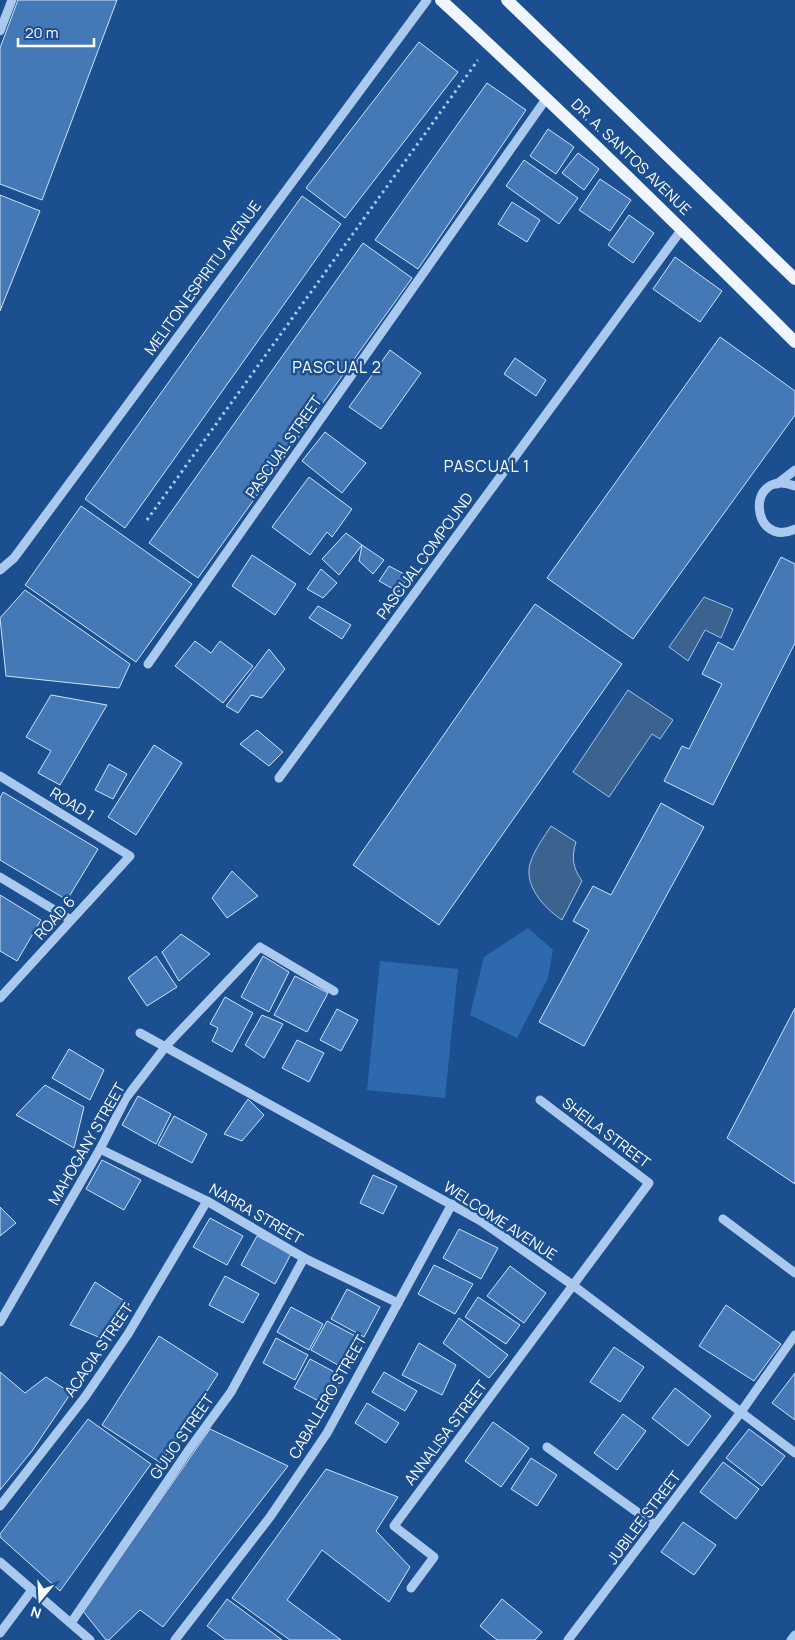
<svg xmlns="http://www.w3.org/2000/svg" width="795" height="1640" font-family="Manrope,sans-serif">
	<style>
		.green { fill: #2e69ad }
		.water { fill: #3c6290; stroke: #9cc4f0 }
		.building { fill: #4478b7; stroke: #cfe3fa }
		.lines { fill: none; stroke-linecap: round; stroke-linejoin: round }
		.path { stroke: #a9c9ee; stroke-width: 3; stroke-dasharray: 2.5 4; stroke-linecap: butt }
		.minor { stroke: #a9c9ee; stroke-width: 9 }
		.major { stroke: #f0f6ff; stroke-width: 12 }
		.labels { text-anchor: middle; stroke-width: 5; stroke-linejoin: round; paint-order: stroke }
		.street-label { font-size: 15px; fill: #fff; stroke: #1b4f8f }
		.neighbourhood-label { font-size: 16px; letter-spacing: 1px; fill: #fff; stroke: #1b4f8f }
	</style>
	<rect width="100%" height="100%" fill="#1b4f8f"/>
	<!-- green -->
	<g class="green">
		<path d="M528 928 553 950 548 978 517 1038 470 1015 484 957Z"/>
		<path d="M380 961 458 969 445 1098 367 1090Z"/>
	</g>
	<!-- water -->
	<g class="water">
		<path d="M704 597 733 609 721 638 705 630 688 661 669 647Z"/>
		<path d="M628 690 673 720 660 739 652 734 609 797 573 772Z"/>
		<path d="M551 826 576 842C571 858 573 868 582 881L562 920C544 908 522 884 531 861 535 849 544 837 551 826Z"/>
	</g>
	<!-- building -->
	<g class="building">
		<path d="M18 0H117L42 200 0 184V48Z"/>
		<path d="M419 42 458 72 345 218 306 188Z"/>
		<path d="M487 83 526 110 418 269 375 240Z"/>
		<path d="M548 129 574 147 556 174 530 156Z"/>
		<path d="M578 153 599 169 584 190 562 173Z"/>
		<path d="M524 160 578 198 559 224 506 186Z"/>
		<path d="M600 179 631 200 610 231 579 210Z"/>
		<path d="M0 195 40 211 0 311Z"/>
		<path d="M302 196 341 224 125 528 85 499Z"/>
		<path d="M512 202 540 220 527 242 498 224Z"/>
		<path d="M629 215 654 233 633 263 608 245Z"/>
		<path d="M363 243 412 278 198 578 149 543Z"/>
		<path d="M675 257 722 291 700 322 653 289Z"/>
		<path d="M720 337 795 391V415L633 639 547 578Z"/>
		<path d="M390 350 421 373 381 429 349 407Z"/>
		<path d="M515 358 546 380 536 396 504 374Z"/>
		<path d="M325 432 366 463 342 493 302 461Z"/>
		<path d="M309 477 352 509 332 537 327 532 310 555 272 527Z"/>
		<path d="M81 506 192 584 136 662 25 585Z"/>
		<path d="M346 533 362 545 339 575 322 559Z"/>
		<path d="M362 545 384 560 373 574 359 561Z"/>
		<path d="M252 555 296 584 275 615 232 586Z"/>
		<path d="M781 557 795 564V643L713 805 664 781 682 746 689 749 722 684 702 674 718 642 733 650Z"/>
		<path d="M389 566 408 576 399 592 379 581Z"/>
		<path d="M321 569 337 583 323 598 307 589Z"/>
		<path d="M25 590 130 664 119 688 6 676 0 618Z"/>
		<path d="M535 604 622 664 439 925 353 865Z"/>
		<path d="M318 606 351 625 342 639 309 618Z"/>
		<path d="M195 641 211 653 220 641 253 666 223 703 175 666Z"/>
		<path d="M269 649 285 669 262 698 251 695 238 713 226 706Z"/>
		<path d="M51 695 107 705 60 785 38 773 51 751 26 737Z"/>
		<path d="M257 730 283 752 269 766 240 744Z"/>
		<path d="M154 745 182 763 136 835 108 817Z"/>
		<path d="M109 764 127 774 113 799 95 790Z"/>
		<path d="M3 792 98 849 67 900 0 860V798Z"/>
		<path d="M661 803 704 827 584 1046 539 1022 589 930 573 921 593 886 611 895Z"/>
		<path d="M232 871 258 896 227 918 212 898Z"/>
		<path d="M0 895 41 920 17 961 0 951Z"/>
		<path d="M181 934 210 954 179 981 162 952Z"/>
		<path d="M156 956 177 987 147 1006 128 978Z"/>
		<path d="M263 956 289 972 269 1012 241 997Z"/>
		<path d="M295 976 328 993 307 1032 274 1015Z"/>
		<path d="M225 997 253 1013 232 1052 212 1041 218 1028 210 1024Z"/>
		<path d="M795 1008V1184L727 1138Z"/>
		<path d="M337 1009 358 1020 341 1051 320 1040Z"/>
		<path d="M262 1015 283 1024 264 1058 245 1045Z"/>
		<path d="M297 1040 324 1053 309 1082 282 1068Z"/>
		<path d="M69 1049 104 1070 90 1100 52 1078Z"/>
		<path d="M45 1085 84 1107 74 1148 16 1115Z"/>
		<path d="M138 1096 171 1114 156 1144 122 1125Z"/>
		<path d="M248 1099 264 1115 242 1141 224 1134Z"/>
		<path d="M174 1116 207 1134 192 1163 158 1145Z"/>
		<path d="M102 1160 141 1180 124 1210 86 1189Z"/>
		<path d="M373 1175 397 1186 383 1214 360 1203Z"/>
		<path d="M0 1207 16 1223 0 1236Z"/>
		<path d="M210 1218 243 1236 227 1265 193 1247Z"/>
		<path d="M459 1229 498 1248 481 1279 443 1258Z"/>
		<path d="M257 1236 291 1254 275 1284 241 1265Z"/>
		<path d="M434 1265 473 1284 455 1314 418 1294Z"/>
		<path d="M510 1266 546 1293 524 1323 487 1296Z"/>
		<path d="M225 1276 259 1294 243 1323 209 1305Z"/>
		<path d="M95 1282 129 1304 108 1341 70 1325Z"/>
		<path d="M347 1289 380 1307 364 1337 331 1319Z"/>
		<path d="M478 1297 520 1325 506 1344 465 1317Z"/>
		<path d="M726 1305 781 1344 754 1381 699 1346Z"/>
		<path d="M291 1307 323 1324 309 1350 277 1332Z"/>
		<path d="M459 1318 508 1355 489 1378 443 1343Z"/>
		<path d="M327 1321 361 1339 345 1369 311 1350Z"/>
		<path d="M159 1336 218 1374 161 1463 102 1425Z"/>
		<path d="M276 1338 308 1355 295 1380 263 1363Z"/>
		<path d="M419 1343 456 1365 442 1395 402 1375Z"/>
		<path d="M614 1347 644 1367 620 1402 590 1382Z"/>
		<path d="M310 1359 344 1377 328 1406 294 1388Z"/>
		<path d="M0 1372 25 1393 46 1377 71 1393 32 1451 0 1490Z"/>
		<path d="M384 1372 417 1391 405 1411 372 1392Z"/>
		<path d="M795 1373V1420L772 1403Z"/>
		<path d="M675 1388 711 1416 688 1446 652 1418Z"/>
		<path d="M367 1403 399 1423 386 1443 355 1423Z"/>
		<path d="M623 1414 646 1431 617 1470 594 1453Z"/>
		<path d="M88 1419 151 1464 60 1591 0 1537V1534Z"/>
		<path d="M493 1422 529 1448 501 1487 465 1461Z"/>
		<path d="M210 1429 288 1466 163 1627 140 1610 109 1640H106L83 1611Z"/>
		<path d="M749 1429 785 1456 762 1486 726 1458Z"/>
		<path d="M531 1458 557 1475 537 1506 511 1489Z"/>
		<path d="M723 1462 759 1489 736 1519 700 1492Z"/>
		<path d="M326 1469 398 1497 376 1531 410 1567 389 1602 322 1550 287 1600 341 1640H290L232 1598Z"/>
		<path d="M683 1522 716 1545 694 1575 661 1552Z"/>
		<path d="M227 1599 242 1610 282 1640H226L207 1626Z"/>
		<path d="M502 1599 542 1632 535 1640H497L480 1626Z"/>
	</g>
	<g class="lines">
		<!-- path -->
		<path class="path" d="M147 520 478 60"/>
		<!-- minor -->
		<g class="minor">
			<path d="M0 31 12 0"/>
			<path d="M777 484 795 470"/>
			<path d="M795 486C744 467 751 550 795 529"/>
			<path d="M0 570 14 558 427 0"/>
			<path d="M148 664 546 99"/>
			<path d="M0 776 130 856 0 998"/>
			<path d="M279 778 682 229"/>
			<path d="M0 877 71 920"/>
			<path d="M140 1033 481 1221 574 1286 795 1453"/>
			<path d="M100 1149 207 1201 304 1258 398 1303"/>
			<path d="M723 1219 795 1273"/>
			<path d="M0 1322 100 1149 126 1098 166 1046 260 947 334 991"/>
			<path d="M547 1447 655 1525"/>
			<path d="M0 1506 85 1397 128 1334 207 1201"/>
			<path d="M0 1562 90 1640"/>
			<path d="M411 1588 434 1557 394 1526 649 1183 540 1100"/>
			<path d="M71 1623 188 1451 231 1392 304 1258"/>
			<path d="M0 1633 32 1590"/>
			<path d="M175 1640 270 1517 327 1433 452 1204"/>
			<path d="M568 1640 741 1412 795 1335"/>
			<path d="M791 1640 795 1635"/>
		</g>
		<!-- major -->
		<g class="major">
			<path d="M441 0C562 111 679 226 795 342"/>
			<path d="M507 0 795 279"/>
		</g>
	</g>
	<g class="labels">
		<!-- street labels -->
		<g class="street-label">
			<text transform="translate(631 157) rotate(44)" y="5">DR. A. SANTOS AVENUE</text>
			<text transform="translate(203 278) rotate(-54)" y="5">MELITON ESPIRITU AVENUE</text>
			<text transform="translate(284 447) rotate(-55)" y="5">PASCUAL STREET</text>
			<text transform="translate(425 556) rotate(-54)" y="5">PASCUAL COMPOUND</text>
			<text transform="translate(72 804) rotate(32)" y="5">ROAD 1</text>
			<text transform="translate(55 918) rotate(-48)" y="5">ROAD 6</text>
			<text transform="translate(606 1133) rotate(37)" y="5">SHEILA STREET</text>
			<text transform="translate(87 1144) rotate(-60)" y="5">MAHOGANY STREET</text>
			<text transform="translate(256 1214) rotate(30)" y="5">NARRA STREET</text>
			<text transform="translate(500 1221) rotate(33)" y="5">WELCOME AVENUE</text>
			<text transform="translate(99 1350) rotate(-56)" y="5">ACACIA STREET</text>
			<text transform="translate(328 1397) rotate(-60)" y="5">CABALLERO STREET</text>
			<text transform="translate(446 1433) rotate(-53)" y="5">ANNALISA STREET</text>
			<text transform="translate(182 1437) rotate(-55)" y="5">GUIJO STREET</text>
			<text transform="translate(644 1518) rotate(-53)" y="5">JUBILEE STREET</text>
		</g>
		<!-- neighbourhood labels -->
		<g class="neighbourhood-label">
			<text x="337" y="373">PASCUAL 2</text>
			<text x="487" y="472">PASCUAL 1</text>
		</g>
	</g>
	<!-- north arrow -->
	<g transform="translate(40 1600) rotate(198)" stroke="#1b4f8f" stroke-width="4" paint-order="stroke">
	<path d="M0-4L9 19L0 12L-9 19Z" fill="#ffffff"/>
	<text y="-8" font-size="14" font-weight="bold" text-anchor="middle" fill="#ffffff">N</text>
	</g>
	<!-- scale -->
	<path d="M18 38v8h76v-8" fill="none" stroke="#ffffff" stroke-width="2.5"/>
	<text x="25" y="38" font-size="15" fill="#ffffff" stroke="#1b4f8f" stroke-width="4" paint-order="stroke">20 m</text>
</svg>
